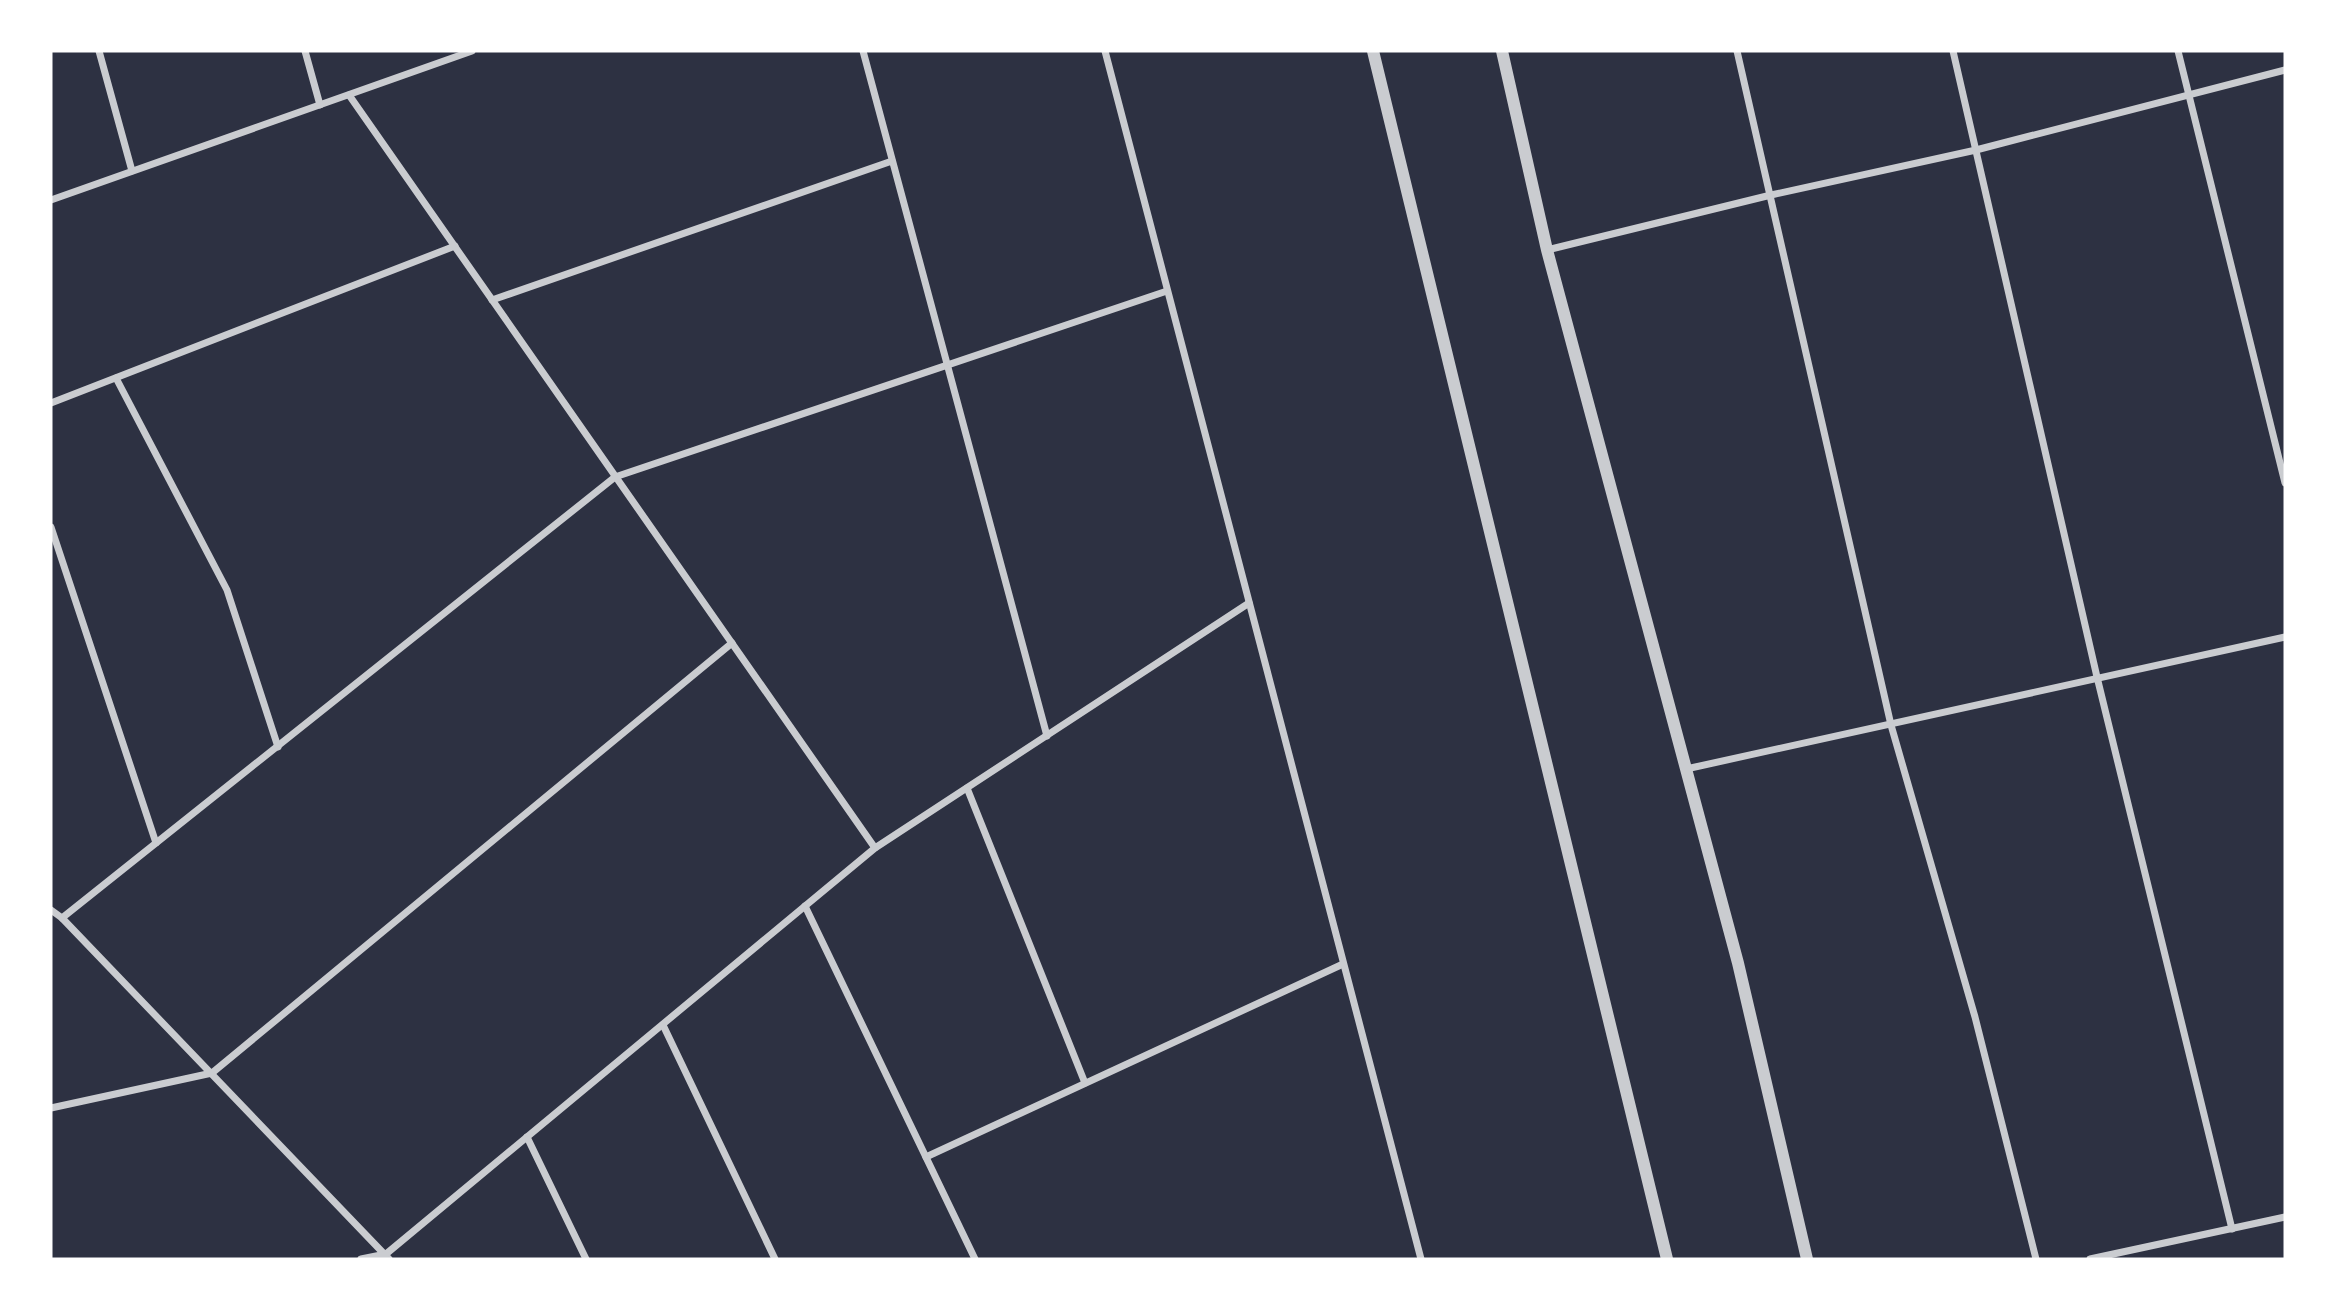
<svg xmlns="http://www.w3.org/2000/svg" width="2336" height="1310" font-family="Overpass,sans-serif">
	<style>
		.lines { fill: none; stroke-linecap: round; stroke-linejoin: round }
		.minor { stroke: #caccd0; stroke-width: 7 }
		.tertiary { stroke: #caccd0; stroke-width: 12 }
	</style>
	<rect width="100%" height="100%" fill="#2d3142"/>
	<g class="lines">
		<!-- minor -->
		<g class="minor">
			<path d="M99 51 132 171"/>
			<path d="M305 51 320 105"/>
			<path d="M863 51 1047 736"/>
			<path d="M1105 51 1421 1259"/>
			<path d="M1737 51 1891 725 1975 1017 2036 1259"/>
			<path d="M1953 51 2097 677 2232 1229"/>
			<path d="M2178 51 2285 483"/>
			<path d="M349 95 875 848"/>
			<path d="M51 200 472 51"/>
			<path d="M1547 250 1771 195 1976 150 2285 70"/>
			<path d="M492 300 892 161"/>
			<path d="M116 378 227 590 278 747"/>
			<path d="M51 403 455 246"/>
			<path d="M51 527 156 843"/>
			<path d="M1686 769 2285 637"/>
			<path d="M967 788 1085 1083"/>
			<path d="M805 906 975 1259"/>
			<path d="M51 910 62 918 389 1259"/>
			<path d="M62 918 615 477 1167 291"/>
			<path d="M663 1025 775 1259"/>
			<path d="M51 1108 212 1073 732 643"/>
			<path d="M527 1137 586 1259"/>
			<path d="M926 1157 1343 964"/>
			<path d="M361 1259 386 1254 875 848 1249 603"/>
			<path d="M2090 1259 2285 1217"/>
		</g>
		<!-- tertiary -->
		<g class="tertiary">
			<path d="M1373 51 1667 1259"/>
			<path d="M1502 51 1547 250 1738 963 1807 1259"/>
		</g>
	</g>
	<!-- border -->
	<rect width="2336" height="1310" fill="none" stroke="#ffffff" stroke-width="105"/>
</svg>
